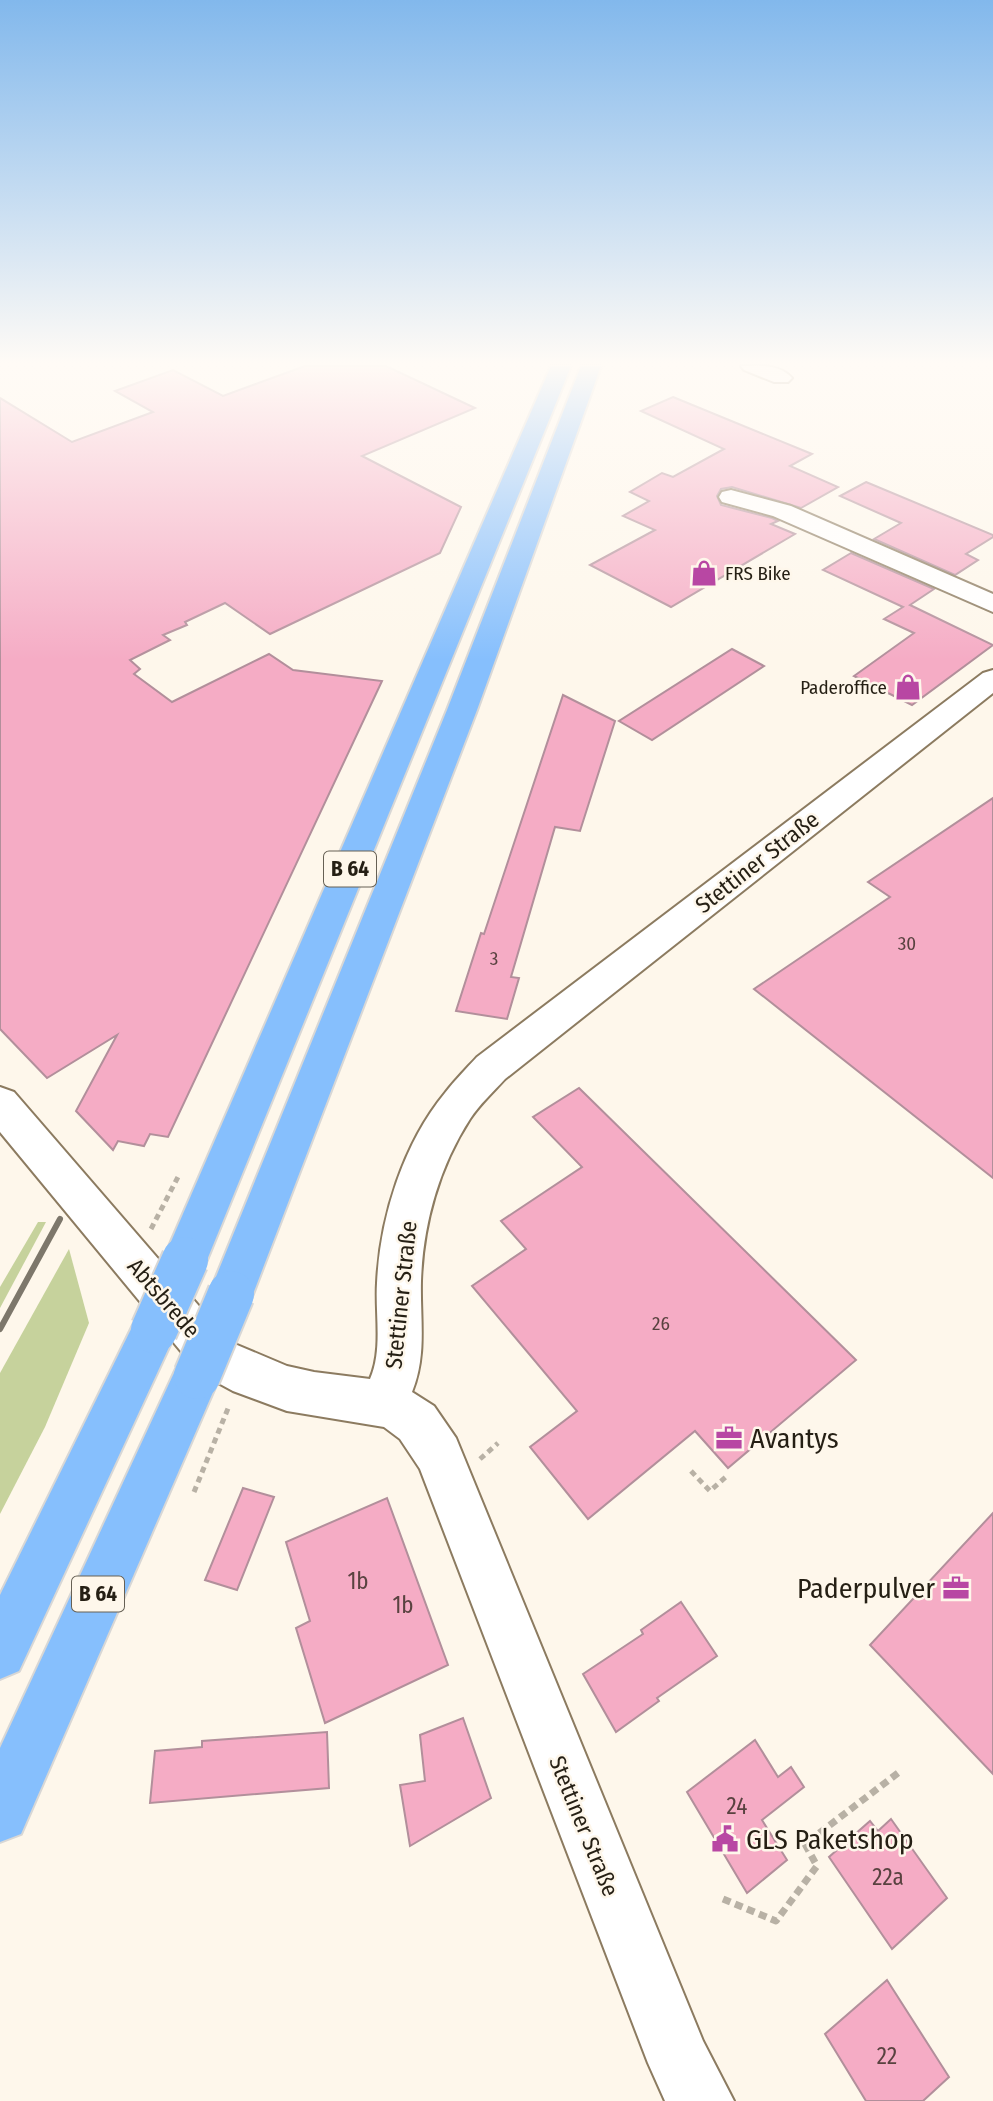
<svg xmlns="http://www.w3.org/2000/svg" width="993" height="2101" font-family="'Fira Sans Condensed',sans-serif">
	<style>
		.green { fill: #c6d29c }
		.building { fill: #f5acc5; stroke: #b28f9b; stroke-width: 2 }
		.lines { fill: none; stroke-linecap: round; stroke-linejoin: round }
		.minor-casing { stroke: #8c7b60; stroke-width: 4 }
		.highway-casing { stroke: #d8d7d5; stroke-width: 4 }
		.path-far1 { stroke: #b8b1a5; stroke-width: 5; stroke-dasharray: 6 4.5; stroke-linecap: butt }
		.path { stroke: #b8b1a5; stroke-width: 7; stroke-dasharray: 8 5; stroke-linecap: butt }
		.minor { fill: #fff; fill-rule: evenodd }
		.highway { fill: #86bffd; fill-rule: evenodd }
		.rail { stroke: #7d776b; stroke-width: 6 }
		.highway-bridge-casing { stroke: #d8d7d5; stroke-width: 50; stroke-linecap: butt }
		.highway-bridge { stroke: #86bffd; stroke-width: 46 }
		.labels { text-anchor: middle; stroke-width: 5; stroke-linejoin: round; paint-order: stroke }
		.far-poi-label { font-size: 19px; fill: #251f14; stroke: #fef7eb; text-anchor: start }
		.number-label { font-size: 19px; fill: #594240 }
		.shield { fill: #fef7eb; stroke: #666054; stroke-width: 2 }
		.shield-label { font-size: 21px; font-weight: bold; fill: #251f14 }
		.street-label { font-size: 23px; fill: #251f14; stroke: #fef7eb }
		.near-number-label { font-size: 23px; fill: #594240 }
		.near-poi-label { font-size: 28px; fill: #251f14; stroke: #fef7eb; text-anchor: start }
	</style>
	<rect width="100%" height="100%" fill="#fef7eb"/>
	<!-- green -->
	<g class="green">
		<path d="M38 1222H46L0 1308V1287Z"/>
		<path d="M69 1249 89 1323 45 1427 0 1514V1373Z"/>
	</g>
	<!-- building -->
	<g class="building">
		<path d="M305 366H386L475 408 362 456 461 507 440 553 270 634 225 603 185 622 187 625 163 635 170 640 130 660 140 669 134 674 172 702 269 654 293 670 382 681 168 1137 150 1134 144 1146 118 1141 113 1150 76 1111 117 1035 47 1078 0 1029V398L72 442 153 412 115 391 173 370 223 396Z"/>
		<path d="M673 397 812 454 790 466 838 487 801 508 732 487 721 489 717 496 721 505 772 518 778 521 771 524 795 534 671 607 590 565 655 530 623 516 649 501 630 492 662 473 673 477 724 449 641 411Z"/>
		<path d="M866 482 993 535V537L966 554 978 560 955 575 874 539 901 523 840 496Z"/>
		<path d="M851 553 934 589 910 605 993 645 912 705 854 676 914 633 884 619 903 607 823 570Z"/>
		<path d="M732 649 764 666 652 740 619 721Z"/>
		<path d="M563 695 615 721 580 831 555 827 511 977 519 978 507 1019 456 1011 481 933 484 934Z"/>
		<path d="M993 798V1178L754 989 890 897 868 882Z"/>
		<path d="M579 1088 856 1360 728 1468 695 1431 588 1519 530 1447 577 1411 472 1286 526 1249 501 1221 582 1167 533 1117Z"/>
		<path d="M243 1488 274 1497 237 1590 205 1580Z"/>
		<path d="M387 1498 448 1665 325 1723 296 1628 310 1621 286 1542Z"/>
		<path d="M993 1513V1774L870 1645Z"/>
		<path d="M681 1602 717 1656 657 1698 659 1701 616 1732 583 1674 643 1634 641 1630Z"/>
		<path d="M463 1718 491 1798 410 1846 400 1785 425 1781 420 1735Z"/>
		<path d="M327 1732 329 1788 150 1803 155 1751 202 1747V1741Z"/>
		<path d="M755 1740 778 1777 791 1767 804 1787 762 1820 787 1860 747 1893 687 1792Z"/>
		<path d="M891 1819 947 1898 892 1949 829 1857 870 1821 878 1831Z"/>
		<path d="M887 1980 949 2077 923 2101H866L825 2034Z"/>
	</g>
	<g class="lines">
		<!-- minor casing -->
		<g class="minor-casing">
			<g id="minor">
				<path d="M741 366C757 365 780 364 792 378L788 382H774L744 370Z"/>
				<path d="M731 490 791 506 993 594V612L773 516 722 502 719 497 722 492Z"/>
				<path d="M993 670V693L505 1079C493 1092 479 1105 470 1119 439 1167 423 1224 421 1281 420 1320 427 1355 412 1392L434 1406 456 1438 703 2041 734 2101H665L648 2063 420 1469 400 1439 384 1427 287 1411 233 1391 198 1372 0 1132V1087L14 1092 230 1342 287 1366 314 1372 370 1379C383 1350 375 1313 377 1283 380 1218 403 1144 445 1093 455 1080 466 1069 477 1057L983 673Z"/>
			</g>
		</g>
		<!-- highway casing -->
		<g class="highway-casing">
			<g id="highway">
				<path d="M551 366H571L207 1260 201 1274 185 1279 169 1274 163 1260Z"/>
				<path d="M581 366H601L477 710 253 1294 247 1308 231 1314 215 1308 209 1294 447 710Z"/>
				<path d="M154 1309 170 1315 177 1330 19 1671 0 1679V1595L138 1315Z"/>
				<path d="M197 1354 214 1360 220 1376 21 1834 0 1842V1748L180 1360Z"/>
			</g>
		</g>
		<!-- path-far1 -->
		<g class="path-far1">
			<path d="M151 1229 179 1175"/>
			<path d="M480 1459 498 1443"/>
			<path d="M691 1471 710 1491 727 1476"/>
			<path d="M194 1492 229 1406"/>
		</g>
		<!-- path -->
		<path class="path" d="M723 1899 776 1921 817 1866 805 1844 898 1773"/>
		<!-- minor -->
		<use href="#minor" class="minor"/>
		<!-- highway -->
		<use href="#highway" class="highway"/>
		<!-- rail -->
		<path class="rail" d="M0 1329 60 1219"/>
		<!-- highway-bridge casing -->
		<g class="highway-bridge-casing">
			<g id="highway-bridge">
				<path d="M154 1330 185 1260"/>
				<path d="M197 1376 231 1294"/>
			</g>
		</g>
		<!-- highway-bridge -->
		<use href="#highway-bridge" class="highway-bridge"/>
	</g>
	<!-- sky -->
	<linearGradient id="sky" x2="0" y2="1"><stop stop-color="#82b8ec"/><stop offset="0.55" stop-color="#fffbf6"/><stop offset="1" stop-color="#fffbf6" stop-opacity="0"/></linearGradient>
	<rect width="993" height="660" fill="url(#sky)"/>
	<!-- icons -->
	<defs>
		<g id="shop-bare" transform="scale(2.1)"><path d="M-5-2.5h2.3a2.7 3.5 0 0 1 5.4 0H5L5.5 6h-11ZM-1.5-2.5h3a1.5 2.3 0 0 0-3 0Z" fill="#b847a3" stroke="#fef7eb" stroke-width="2.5" paint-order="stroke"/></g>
		<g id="office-bare" transform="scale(2.1)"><path d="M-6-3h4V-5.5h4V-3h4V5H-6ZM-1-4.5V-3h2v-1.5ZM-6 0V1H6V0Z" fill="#b847a3" stroke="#fef7eb" stroke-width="2.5" paint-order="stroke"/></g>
		<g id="civic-bare" transform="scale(2.1)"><path d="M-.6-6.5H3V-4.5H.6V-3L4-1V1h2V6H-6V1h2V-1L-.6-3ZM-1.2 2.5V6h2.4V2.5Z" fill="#b847a3" stroke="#fef7eb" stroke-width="2.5" paint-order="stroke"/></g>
	</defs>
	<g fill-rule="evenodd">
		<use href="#shop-bare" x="704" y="573"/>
		<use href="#shop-bare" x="908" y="687"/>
		<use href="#office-bare" x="729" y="1438"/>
		<use href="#office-bare" x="956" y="1588"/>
		<use href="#civic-bare" x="725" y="1839"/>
	</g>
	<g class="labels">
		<!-- far-poi labels -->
		<g class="far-poi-label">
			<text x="725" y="580">FRS Bike</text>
			<text x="887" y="694" text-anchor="end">Paderoffice</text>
		</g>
		<!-- number labels -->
		<g class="number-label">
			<text x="907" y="950">30</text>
			<text x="494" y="965">3</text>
			<text x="661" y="1330">26</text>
		</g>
		<!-- shield labels -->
		<g class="shield">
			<rect x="324" y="851.5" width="52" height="35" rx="5"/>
			<rect x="72" y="1576.5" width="52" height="35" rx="5"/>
		</g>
		<g class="shield-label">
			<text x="350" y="876">B 64</text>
			<text x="98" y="1601">B 64</text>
		</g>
		<!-- street labels -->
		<g class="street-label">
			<text transform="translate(757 862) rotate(-38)" y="8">Stettiner Straße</text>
			<text transform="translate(401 1295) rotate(-84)" y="8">Stettiner Straße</text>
			<text transform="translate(164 1298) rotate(49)" y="8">Abtsbrede</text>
			<text transform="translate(584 1826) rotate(68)" y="8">Stettiner Straße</text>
		</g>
		<!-- near-number labels -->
		<g class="near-number-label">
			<text x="358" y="1589">1b</text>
			<text x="403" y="1613">1b</text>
			<text x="737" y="1814">24</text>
			<text x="888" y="1885">22a</text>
			<text x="887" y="2064">22</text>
		</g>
		<!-- near-poi labels -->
		<g class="near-poi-label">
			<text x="750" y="1448">Avantys</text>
			<text x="935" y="1598" text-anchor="end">Paderpulver</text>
			<text x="746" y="1849">GLS Paketshop</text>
		</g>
	</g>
</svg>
